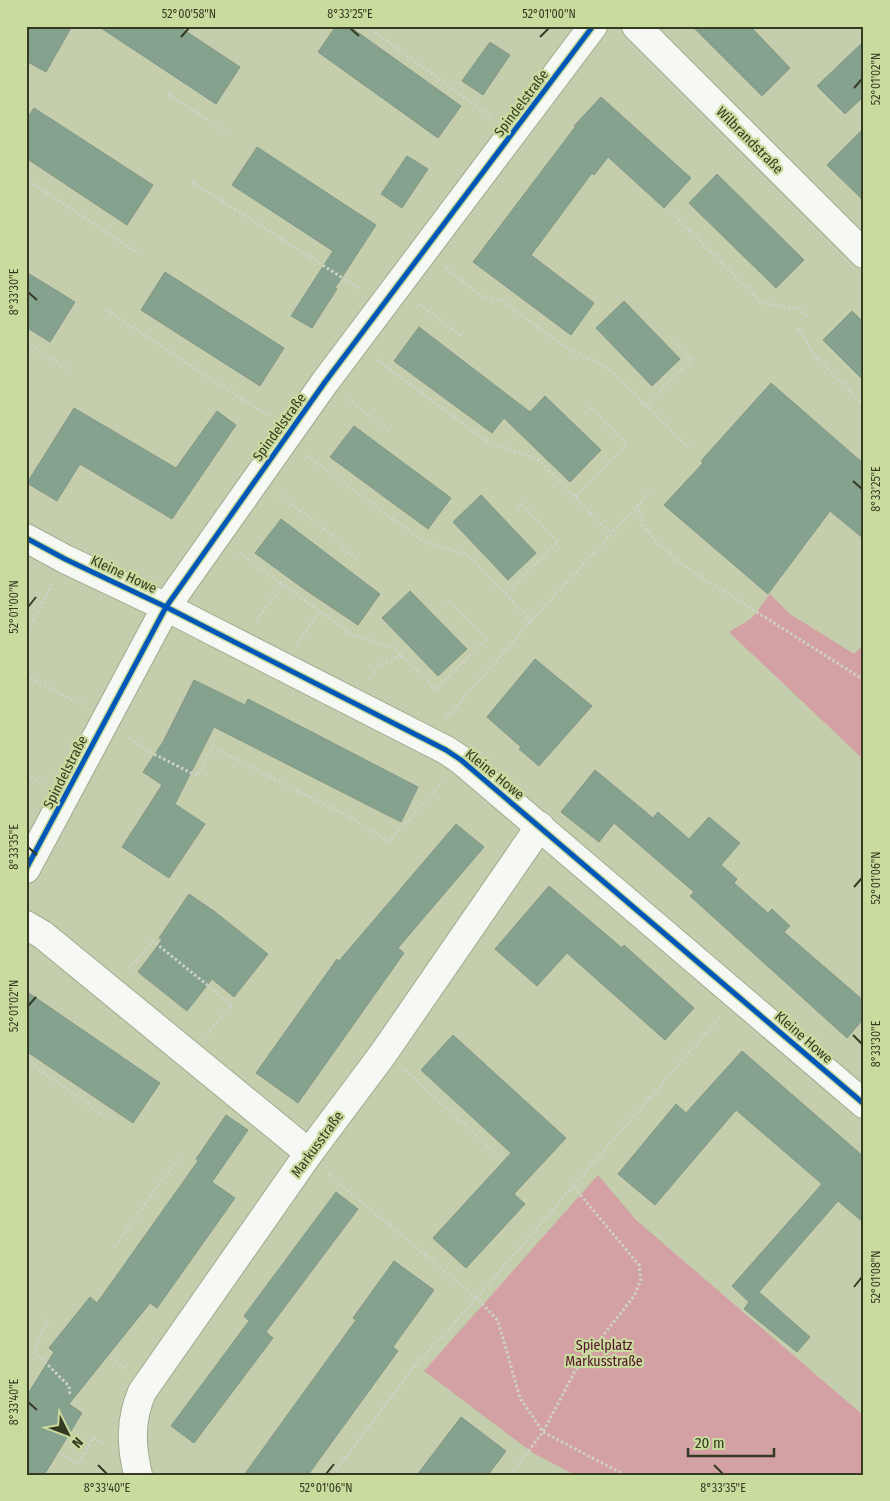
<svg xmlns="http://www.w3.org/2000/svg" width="890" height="1501" font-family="'Fira Sans Condensed',sans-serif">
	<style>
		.green { fill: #d3a0a3 }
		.building { fill: #85a28f; stroke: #849786 }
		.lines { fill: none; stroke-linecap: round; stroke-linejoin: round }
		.street-casing { stroke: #a3aa90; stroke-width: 30 }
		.path { stroke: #ced1c6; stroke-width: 3; stroke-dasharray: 2.5 2.5; stroke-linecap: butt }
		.street { stroke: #f6f8f3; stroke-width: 28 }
		.cycleway-casing { stroke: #cadb9e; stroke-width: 8 }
		.cycleway { stroke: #0057b8; stroke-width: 5 }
		.ticks { fill: none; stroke: #343b22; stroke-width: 2 }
		.labels { text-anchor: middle; stroke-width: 4.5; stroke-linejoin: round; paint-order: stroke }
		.street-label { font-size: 14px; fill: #343b22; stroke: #cadb9e }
		.park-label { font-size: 14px; fill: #55112c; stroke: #cadb9e }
		.neatline { fill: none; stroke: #343b22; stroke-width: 2 }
		.ticks-label { font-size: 12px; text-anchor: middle; fill: #343b22 }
	</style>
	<rect width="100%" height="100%" fill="#c4cdac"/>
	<!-- green -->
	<g class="green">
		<path d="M770 594 790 614 854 654 864 644V760L729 632 752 618Z"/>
		<path d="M598 1175 636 1220 864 1416V1475H575L533 1453 424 1371Z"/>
	</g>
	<!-- building -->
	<g class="building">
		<path d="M26 26H72L46 72 26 61Z"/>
		<path d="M98 26H178L240 67 216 104Z"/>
		<path d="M336 26H349L461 106 438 138 318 52Z"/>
		<path d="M692 26H750L790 68 762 96Z"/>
		<path d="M864 41V96L845 114 817 86Z"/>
		<path d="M490 42 510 55 483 95 462 81Z"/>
		<path d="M601 97 691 178 664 208 608 157 594 175 592 173 531 255 594 303 571 335 473 262 575 127 574 126Z"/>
		<path d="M34 108 153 185 127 225 26 158V120Z"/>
		<path d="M864 128V201L827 165Z"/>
		<path d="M257 147 376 225 335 288 337 289 312 328 291 316 333 251 232 185Z"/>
		<path d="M407 156 428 169 402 208 381 194Z"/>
		<path d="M717 174 804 260 776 288 689 203Z"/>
		<path d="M26 272 75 302 50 342 26 327Z"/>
		<path d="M165 272 284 348 260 386 141 310Z"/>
		<path d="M624 301 680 359 652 386 596 328Z"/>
		<path d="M852 311 864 323V381L823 340Z"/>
		<path d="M419 327 530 412 545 396 601 450 570 482 504 418 492 433 394 361Z"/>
		<path d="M771 383 864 464V539L830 511 768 594 664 505 703 463 701 461Z"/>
		<path d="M74 408 176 468 217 411 236 425 172 519 80 464 57 501 27 483Z"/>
		<path d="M354 426 451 498 428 529 330 457Z"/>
		<path d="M481 495 536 553 508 580 453 522Z"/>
		<path d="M281 519 380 594 358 625 304 589 255 553Z"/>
		<path d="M410 591 467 649 438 676 382 618Z"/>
		<path d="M535 659 592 706 539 766 519 749 521 747 487 717Z"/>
		<path d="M194 680 245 705 248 699 418 787 401 822 214 727 175 804 205 824 169 878 122 847 162 785 143 772 163 742Z"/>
		<path d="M595 770 653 818 658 812 689 839 709 817 740 843 721 865 737 879 734 883 768 913 772 909 790 926 784 932 864 1001V1018L847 1038 690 896 694 892 614 823 599 842 561 812Z"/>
		<path d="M456 824 484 847 398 948 404 953 298 1103 256 1073 337 959 339 961Z"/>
		<path d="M549 886 622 948 624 945 694 1008 665 1040 567 953 537 986 495 949Z"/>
		<path d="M189 894 214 911 268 954 234 997 212 979 187 1011 138 972 162 940 159 938Z"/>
		<path d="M26 991 160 1083 133 1123 26 1051Z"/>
		<path d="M453 1035 566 1138 514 1194 525 1204 466 1268 433 1238 511 1153 421 1070Z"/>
		<path d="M742 1051 864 1157V1223L838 1201 759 1292 810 1337 797 1352 744 1309 749 1302 732 1286 822 1184 736 1110 655 1205 618 1174 676 1104 686 1113Z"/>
		<path d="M226 1115 248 1130 212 1182 235 1198 157 1308 150 1303 69 1404 82 1413 44 1475H26V1397L54 1352 49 1348 90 1297 97 1303 198 1161 196 1159Z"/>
		<path d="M336 1192 358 1209 266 1332 273 1338 194 1443 171 1426 249 1321 244 1316Z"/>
		<path d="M394 1261 434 1290 393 1347 398 1351 308 1475H244L356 1320 353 1318Z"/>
		<path d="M461 1417 506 1451 488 1475H417Z"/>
	</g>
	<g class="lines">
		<!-- street casing -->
		<g class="street-casing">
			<g id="street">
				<path d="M636 26 864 254"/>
				<path d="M26 538 65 559 166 607 446 750 461 760 864 1104"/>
				<path d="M26 869 166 607 325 382 593 26"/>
				<path d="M26 925 43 935 309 1153"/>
				<path d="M138 1475C131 1445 130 1420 142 1392L309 1153 383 1054 540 826"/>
			</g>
		</g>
		<!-- path -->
		<g class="path">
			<path d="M366 26 490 116"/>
			<path d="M168 94 228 133"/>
			<path d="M29 181 142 256"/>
			<path d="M192 182 360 289"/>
			<path d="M671 212 762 303 799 309 808 317"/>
			<path d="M446 268 484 298 499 299 565 347 608 368 689 448"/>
			<path d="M419 304 461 336"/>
			<path d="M106 310 267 415"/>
			<path d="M798 328 816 357 864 405"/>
			<path d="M26 343 67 369"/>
			<path d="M377 360 487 441 539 460 611 534"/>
			<path d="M348 399 389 431"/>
			<path d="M645 405 691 359 675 343"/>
			<path d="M307 456 423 541 468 555 531 621"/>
			<path d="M649 494 638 505 643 525 659 544 687 568 864 680"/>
			<path d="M279 495 340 541 342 548 360 561"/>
			<path d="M575 497 627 444 591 408 586 413"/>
			<path d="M239 553 351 634 393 647 435 689 487 639 449 601 446 604"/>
			<path d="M505 594 558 542 521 504 517 509"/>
			<path d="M256 620 283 585"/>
			<path d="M26 635 52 584"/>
			<path d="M297 644 320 612"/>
			<path d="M26 676 83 705"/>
			<path d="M369 680 379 666 402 655"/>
			<path d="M446 718 531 621 638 505"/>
			<path d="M129 738 152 753 197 776 212 747 355 820 364 827 390 841 443 781"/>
			<path d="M26 774 41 782"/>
			<path d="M129 969 153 941 232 1005 207 1034"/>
			<path d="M26 1060 105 1116"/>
			<path d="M405 1070 499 1156"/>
			<path d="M328 1174 477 1298 414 1367 332 1475"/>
			<path d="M573 1186 477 1298 498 1321 520 1398 543 1432 625 1475"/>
			<path d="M115 1246 179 1157"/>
			<path d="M48 1319 34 1351 69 1386 70 1395"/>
			<path d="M111 1358 125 1368"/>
			<path d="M61 1454 77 1464 93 1438 105 1445"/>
			<path d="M510 1475 543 1432 574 1373 634 1296 641 1280 639 1265 573 1186 720 1017"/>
		</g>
		<!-- street -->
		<use href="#street" class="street"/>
		<!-- cycleway casing -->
		<g class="cycleway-casing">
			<g id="cycleway">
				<path d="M26 538 65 559 166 607 446 750 461 760 864 1104"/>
				<path d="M26 869 166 607 325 382 593 26"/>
			</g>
		</g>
		<!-- cycleway -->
		<use href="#cycleway" class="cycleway"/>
	</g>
	<!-- ticks -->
	<path class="ticks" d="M350 28 359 36M181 37 189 28M540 37 549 28M854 88 862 79M28 292 37 300M853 481 862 489M28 607 36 597M28 847 37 855M854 887 862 878M28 1006 36 997M853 1035 862 1044M854 1287 862 1277M28 1402 37 1410M98 1465 107 1474M714 1465 723 1474M326 1474 334 1464"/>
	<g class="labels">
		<!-- street labels -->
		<g class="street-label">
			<text transform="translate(521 103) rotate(-53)" y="5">Spindelstraße</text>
			<text transform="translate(750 140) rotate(45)" y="5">Wilbrandstraße</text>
			<text transform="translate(279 427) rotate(-54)" y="5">Spindelstraße</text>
			<text transform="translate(124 574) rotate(25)" y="5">Kleine Howe</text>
			<text transform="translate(65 772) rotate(-63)" y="5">Spindelstraße</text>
			<text transform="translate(495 774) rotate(39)" y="5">Kleine Howe</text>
			<text transform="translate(804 1037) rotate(41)" y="5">Kleine Howe</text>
			<text transform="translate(317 1144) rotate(-54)" y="5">Markusstraße</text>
		</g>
		<!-- park labels -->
		<g class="park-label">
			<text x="604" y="1350">Spielplatz<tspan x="604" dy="16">Markusstraße</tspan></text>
		</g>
	</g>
	<!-- border -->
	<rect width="890" height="1501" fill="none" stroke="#cadb9e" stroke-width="55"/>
	<!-- north arrow -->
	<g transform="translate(68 1434) rotate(132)" stroke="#cadb9e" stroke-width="4" paint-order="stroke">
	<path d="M0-4L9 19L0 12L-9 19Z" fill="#343b22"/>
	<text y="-8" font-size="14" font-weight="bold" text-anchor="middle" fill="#343b22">N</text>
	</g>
	<!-- scale -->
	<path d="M688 1448v8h86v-8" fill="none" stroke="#343b22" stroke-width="2.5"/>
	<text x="695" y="1448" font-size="15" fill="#343b22" stroke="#cadb9e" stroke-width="4" paint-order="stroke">20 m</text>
	<rect x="28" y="28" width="834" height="1446" class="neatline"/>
	<g class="ticks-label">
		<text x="189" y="18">52°00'58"N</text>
		<text x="350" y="18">8°33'25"E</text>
		<text x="549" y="18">52°01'00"N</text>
		<text transform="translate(876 79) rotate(-90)" y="4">52°01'02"N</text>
		<text transform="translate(14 292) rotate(-90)" y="4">8°33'30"E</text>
		<text transform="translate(876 489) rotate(-90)" y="4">8°33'25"E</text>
		<text transform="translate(14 607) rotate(-90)" y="4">52°01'00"N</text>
		<text transform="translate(14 847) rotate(-90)" y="4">8°33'35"E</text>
		<text transform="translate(876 878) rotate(-90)" y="4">52°01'06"N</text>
		<text transform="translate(14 1006) rotate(-90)" y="4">52°01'02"N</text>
		<text transform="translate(876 1044) rotate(-90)" y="4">8°33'30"E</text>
		<text transform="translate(876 1277) rotate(-90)" y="4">52°01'08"N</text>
		<text transform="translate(14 1402) rotate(-90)" y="4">8°33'40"E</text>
		<text x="107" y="1492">8°33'40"E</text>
		<text x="326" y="1492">52°01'06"N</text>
		<text x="723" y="1492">8°33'35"E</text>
	</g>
</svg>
